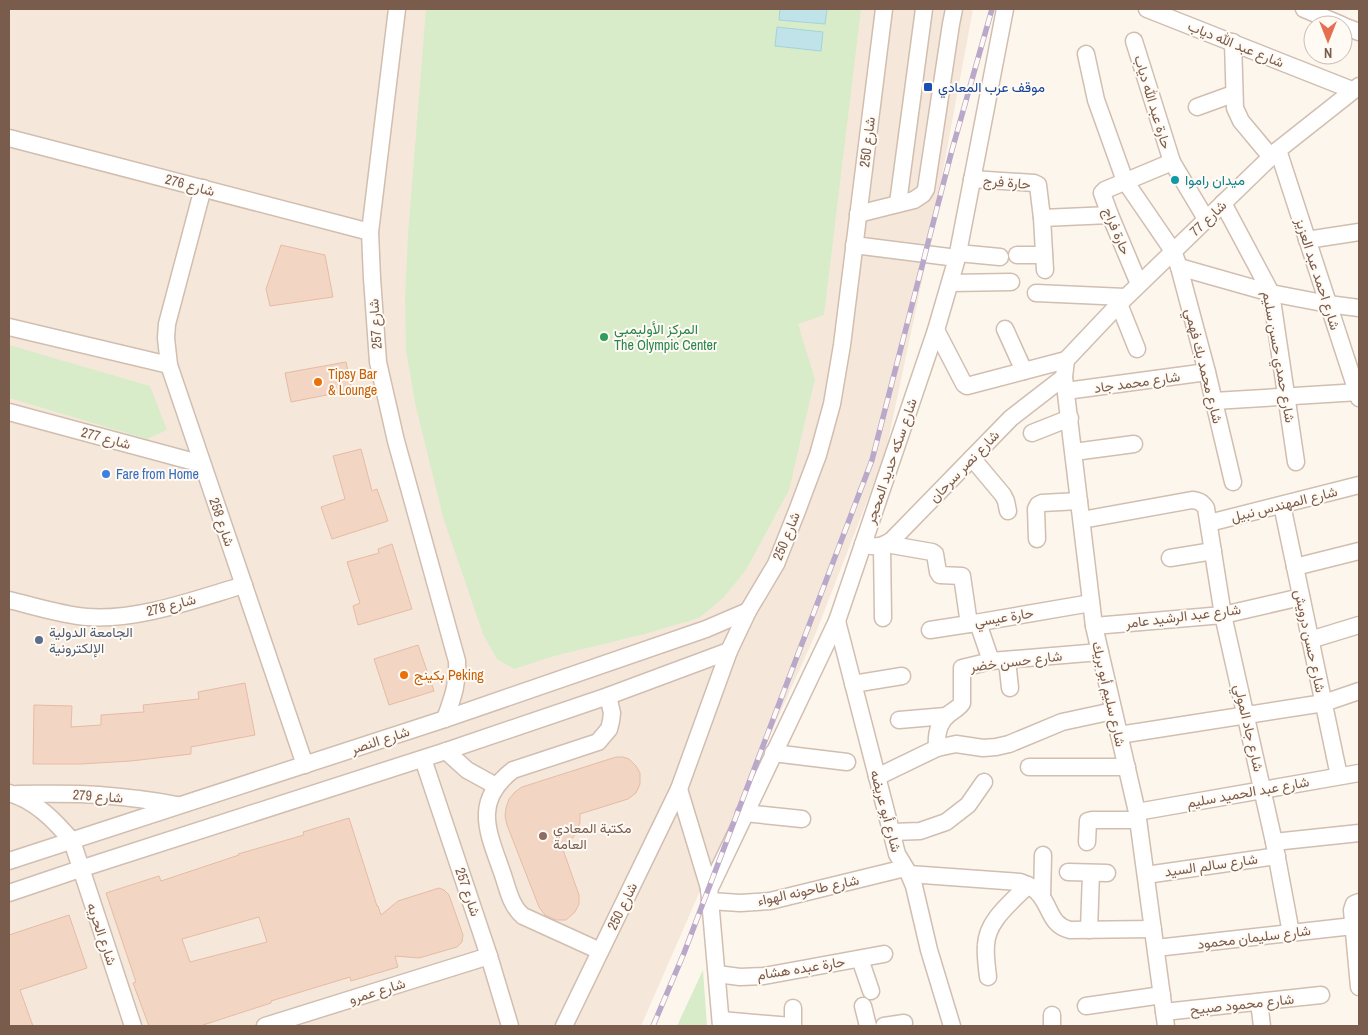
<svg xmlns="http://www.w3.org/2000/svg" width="1368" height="1035" font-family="'Archivo Narrow',Vazirmatn,sans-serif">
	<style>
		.residential { fill: #f5e8da }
		.green { fill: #d8ecc9 }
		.water { fill: #bfe3e8; stroke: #a5d3da }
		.building { fill: #f3d5c3; stroke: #e6bba3; fill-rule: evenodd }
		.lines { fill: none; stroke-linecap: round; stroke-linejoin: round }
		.minor-casing { stroke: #d1beb0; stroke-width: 19 }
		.minor { stroke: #fff; stroke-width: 16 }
		.rail-casing { stroke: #b9a8c9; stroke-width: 5.5 }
		.rail { stroke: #fffaf3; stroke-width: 4; stroke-dasharray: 11; stroke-linecap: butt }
		.transit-dot { fill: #1a4fb4; stroke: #fffaf3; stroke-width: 2 }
		.culture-dot { fill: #0f9aa8; stroke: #fffaf3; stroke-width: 2 }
		.leisure-dot { fill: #2e9e5b; stroke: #fffaf3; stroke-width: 2 }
		.food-dot { fill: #e8710a; stroke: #fffaf3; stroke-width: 2 }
		.shop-dot { fill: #3f7fe0; stroke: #fffaf3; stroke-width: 2 }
		.service-dot { fill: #5c6f8a; stroke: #fffaf3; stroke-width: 2 }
		.education-dot { fill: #8d6e63; stroke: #fffaf3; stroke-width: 2 }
		.labels { text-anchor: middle; stroke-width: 4; stroke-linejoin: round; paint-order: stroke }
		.street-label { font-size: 14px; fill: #7a5c4d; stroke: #fffaf3 }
		.transit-label { font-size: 14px; fill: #164399; stroke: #fffaf3; text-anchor: start }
		.culture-label { font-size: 14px; fill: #0d838f; stroke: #fffaf3; text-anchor: start }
		.leisure-label { font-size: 14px; fill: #27864d; stroke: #fffaf3; text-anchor: start }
		.food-label { font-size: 14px; fill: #c56008; stroke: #fffaf3; text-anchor: start }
		.shop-label { font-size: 14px; fill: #366cbe; stroke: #fffaf3; text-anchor: start }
		.service-label { font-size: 14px; fill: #4e5e75; stroke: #fffaf3; text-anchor: start }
		.education-label { font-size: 14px; fill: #785e54; stroke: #fffaf3; text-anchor: start }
	</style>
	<rect width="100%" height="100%" fill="#fdf6ec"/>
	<!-- residential -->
	<path class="residential" d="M9 9H973L926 262 885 455 815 635 700 891 641 1026H9Z"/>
	<!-- green -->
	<g class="green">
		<path d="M426 9H861L824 315 798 324 815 379 789 490 746 570 723 598 699 618 645 634 554 656 514 669 497 659 483 634 443 517 415 403 406 350 405 298 408 234Z"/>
		<path d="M9 345 150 386 167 430 147 439 9 398Z"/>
		<path d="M703 970 707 1026H677Z"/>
	</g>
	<!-- water -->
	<g class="water">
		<path d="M780 9H827L825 24 779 20Z"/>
		<path d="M777 27 823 32 821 51 775 46Z"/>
	</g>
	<!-- building -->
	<g class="building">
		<path d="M281 245 325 255 333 297 270 306 266 289Z"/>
		<path d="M346 362 352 390 291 402 285 373Z"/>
		<path d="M361 449 372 491 377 489 388 521 332 539 321 507 345 499 333 456Z"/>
		<path d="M392 544 412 609 358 625 353 606 360 603 347 562 379 553 378 549Z"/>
		<path d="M418 645 434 691 389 705 374 659Z"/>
		<path d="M245 683 255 735 191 747V754L131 761 81 764H33L34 705 72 706 71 727 101 725V715L144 712 143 705 199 699 198 692Z"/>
		<path d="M616 757H623L629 759 636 766 640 773V784L636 793 628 799 580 814V822L577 832 571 840 562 847 579 895V904L575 912 566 920H556L545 915 539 907 507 825 505 816 506 808 509 799 515 792 522 787Z"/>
		<path d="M349 818 377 906H378L381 915 398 901 439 888 444 890 449 895 463 935 462 942 457 947 419 958 395 956 398 967 351 981 350 977 271 1001V1003L200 1026H149L133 983 136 982 106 893 159 876 161 881 239 855 238 854 304 835 303 832ZM259 917 267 942 190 962 182 939Z"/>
		<path d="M69 915 87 968 20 990 33 1026H9V935Z"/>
	</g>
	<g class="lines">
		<!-- minor casing -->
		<g class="minor-casing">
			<g id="minor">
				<path d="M397 9 370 232 372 278 378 362 396 441 457 661C458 684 453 697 445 719"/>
				<path d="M1147 9 1352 90"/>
				<path d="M1304 9 1342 25"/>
				<path d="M1343 26 1359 32"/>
				<path d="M1134 41 1172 162 1206 219"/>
				<path d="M1233 42 1235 108 1241 121 1271 157"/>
				<path d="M1086 54 1096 100 1125 181 1173 251 1179 267 1207 372 1233 482"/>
				<path d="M1197 107 1233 94"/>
				<path d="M9 138 370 232"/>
				<path d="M1278 150 1359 398"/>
				<path d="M972 179 1034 183 1038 185 1042 218 1045 270"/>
				<path d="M203 188 167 324 166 338 169 365 305 765"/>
				<path d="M898 203 924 9"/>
				<path d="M1223 203 1271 293 1296 462"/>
				<path d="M858 214 914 200 923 194 926 189 951 24 954 9"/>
				<path d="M1042 218 1110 215"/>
				<path d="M1307 240 1359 232"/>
				<path d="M854 245 957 258"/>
				<path d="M958 253 1000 257"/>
				<path d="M1017 255H1044"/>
				<path d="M1179 267 1271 293 1328 304 1359 308"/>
				<path d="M950 283 1011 282"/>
				<path d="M1139 284 1110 215 1102 193 1105 190 1172 162"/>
				<path d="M1036 293 1125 297"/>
				<path d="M1119 304 1137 349"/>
				<path d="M9 327 169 365"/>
				<path d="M1005 329 1024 371"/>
				<path d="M936 330 964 384 967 386 1066 360"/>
				<path d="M1066 360 1064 377 1094 626 1137 812 1166 1026"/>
				<path d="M1066 360 1119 304 1278 150 1359 86"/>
				<path d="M1066 391 1207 372"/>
				<path d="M1214 401 1359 392"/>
				<path d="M9 412 202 464"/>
				<path d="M1032 433 1070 418"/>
				<path d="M1074 452 1134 444"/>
				<path d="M972 458 1003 495 1006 501 1008 511"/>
				<path d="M1282 505 1339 776"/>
				<path d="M1082 520 1192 500C1199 501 1202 502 1206 508L1223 615 1274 842 1291 933"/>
				<path d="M1209 523 1359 485"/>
				<path d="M1037 539 1036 509 1038 505 1042 503 1079 501"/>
				<path d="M863 544C874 548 882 547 892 540L1011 418 1064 377"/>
				<path d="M886 544 932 552 935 554 938 572 940 575 962 576 969 624 1091 603"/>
				<path d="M882 546 883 618"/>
				<path d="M1170 558 1213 551"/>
				<path d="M1295 567 1359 551"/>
				<path d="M9 600C34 606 61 615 87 617 138 621 196 599 244 585"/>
				<path d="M837 621 897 854 909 874 914 886 929 950 952 1026"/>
				<path d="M978 623 991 661"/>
				<path d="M1094 626 1223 615 1301 597"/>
				<path d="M930 630 969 624"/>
				<path d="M1310 640 1359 625"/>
				<path d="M1007 660 1010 688"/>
				<path d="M853 684 902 676"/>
				<path d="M899 720 946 716"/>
				<path d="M1119 735 1324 703 1359 691"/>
				<path d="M937 748C936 735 938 722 949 714 954 710 959 708 962 703V668L991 661 1100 652"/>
				<path d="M446 751 467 770 496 786"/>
				<path d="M773 753 847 762"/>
				<path d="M423 759 489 956 510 1026"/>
				<path d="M1029 767H1127"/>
				<path d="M877 777 937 748 956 744 983 748 996 747 1009 744 1062 722 1113 711"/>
				<path d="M679 789 709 888 721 1026"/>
				<path d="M9 793C35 800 55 821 72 841L133 1026"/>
				<path d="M17 794C45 794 72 793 99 795 125 797 151 800 177 805"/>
				<path d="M1137 812 1359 773"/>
				<path d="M744 813 802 819"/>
				<path d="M892 832 920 831 946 822 968 805 984 782"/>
				<path d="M1087 842 1088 821 1092 820H1138"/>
				<path d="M1274 842 1359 833"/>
				<path d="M9 861 445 719 706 629 748 611"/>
				<path d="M1068 872 1107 873"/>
				<path d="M909 874 1020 882C1028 885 1035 888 1040 895 1051 908 1050 925 1070 930L1153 929"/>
				<path d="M1146 875 1277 856"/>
				<path d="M709 890 837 621 936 330 957 258 1005 9"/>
				<path d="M9 893 80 869 446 751 608 696 729 651"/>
				<path d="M1042 896 1043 855"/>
				<path d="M710 901 740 903 770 901 905 868"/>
				<path d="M1359 902 1354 904 1352 910 1359 987"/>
				<path d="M1089 930 1091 873"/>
				<path d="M1156 948 1353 926"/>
				<path d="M600 951 523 916C511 906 508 890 503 875 489 834 471 802 513 770L598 742 609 729 611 721 612 713 608 696"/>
				<path d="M860 959 871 991"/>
				<path d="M717 974 740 977 764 976 884 954"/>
				<path d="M988 977C987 967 985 956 986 945 987 920 1012 902 1028 885"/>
				<path d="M1259 1002 1262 1026"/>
				<path d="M863 1006 868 1026"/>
				<path d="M1086 1006 1162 995"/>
				<path d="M1164 1012 1321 995"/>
				<path d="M1052 1015V1026"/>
				<path d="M721 1020 791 1026"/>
				<path d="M265 1026 489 956"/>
				<path d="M564 1026 679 789 729 651 748 611 776 564 797 511 818 455 832 404 842 345 884 9"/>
				<path d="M793 1026V1008"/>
				<path d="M884 1026 904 1023"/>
			</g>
		</g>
		<!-- minor -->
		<use href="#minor" class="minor"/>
		<!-- rail casing -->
		<g class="rail-casing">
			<path id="rail" d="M653 1026 684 953 872 460 952 150 992 9"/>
		</g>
		<!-- rail -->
		<use href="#rail" class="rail"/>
	</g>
	<!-- markers -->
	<rect class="transit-dot" x="923" y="82" width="10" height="10" rx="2.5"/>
	<circle class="culture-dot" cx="1175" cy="180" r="5"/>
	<circle class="leisure-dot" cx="604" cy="337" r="5"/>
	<g class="food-dot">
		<circle cx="318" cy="382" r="5"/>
		<circle cx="404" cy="675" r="5"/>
	</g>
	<circle class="shop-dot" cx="106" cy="474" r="5"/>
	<circle class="service-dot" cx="39" cy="640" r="5"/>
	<circle class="education-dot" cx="543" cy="836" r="5"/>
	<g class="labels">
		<!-- street labels -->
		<g class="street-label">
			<text transform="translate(1236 44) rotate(22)" y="5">شارع عبد الله دياب</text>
			<text transform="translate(1153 102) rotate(73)" y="5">حارة عبد الله دياب</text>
			<text transform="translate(867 142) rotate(-83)" y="5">شارع 250</text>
			<text transform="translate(1007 182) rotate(5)" y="5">حارة فرج</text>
			<text transform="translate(190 185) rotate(15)" y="5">شارع 276</text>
			<text transform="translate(1208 218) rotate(-44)" y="5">شارع 77</text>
			<text transform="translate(1117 231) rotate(67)" y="5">حارة فراج</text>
			<text transform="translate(1318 274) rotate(72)" y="5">شارع احمد عبد العزيز</text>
			<text transform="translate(375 324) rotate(-94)" y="5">شارع 257</text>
			<text transform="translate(1279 357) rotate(80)" y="5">شارع حمدي حسن سليم</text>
			<text transform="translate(1204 366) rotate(76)" y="5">شارع محمد بك فهمي</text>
			<text transform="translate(1137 382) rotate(-8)" y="5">شارع محمد جاد</text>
			<text transform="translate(106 438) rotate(15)" y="5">شارع 277</text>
			<text transform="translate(891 461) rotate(-71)" y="5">شارع سكه حديد المحجر</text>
			<text transform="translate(964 466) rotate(-46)" y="5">شارع نصر سرحان</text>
			<text transform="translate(1284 504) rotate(-14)" y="5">شارع المهندس نبيل</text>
			<text transform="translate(222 522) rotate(71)" y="5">شارع 258</text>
			<text transform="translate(786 536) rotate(-68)" y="5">شارع 250</text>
			<text transform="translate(171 605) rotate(-15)" y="5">شارع 278</text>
			<text transform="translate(1183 616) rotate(-7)" y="5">شارع عبد الرشيد عامر</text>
			<text transform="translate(1004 617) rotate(-9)" y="5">حارة عيسي</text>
			<text transform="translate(1310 641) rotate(78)" y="5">شارع حسن درويش</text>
			<text transform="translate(1016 661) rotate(-7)" y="5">شارع حسن خضر</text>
			<text transform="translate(1109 694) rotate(77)" y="5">شارع سليم أبو بريك</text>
			<text transform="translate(1249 728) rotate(77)" y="5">شارع جاد المولي</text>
			<text transform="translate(380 740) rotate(-18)" y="5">شارع النصر</text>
			<text transform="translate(1248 792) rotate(-10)" y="5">شارع عبد الحميد سليم</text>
			<text transform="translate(98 796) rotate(4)" y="5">شارع 279</text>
			<text transform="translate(886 811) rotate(75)" y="5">شارع أبو عريضه</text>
			<text transform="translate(1211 865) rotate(-8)" y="5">شارع سالم السيد</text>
			<text transform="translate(808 890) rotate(-12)" y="5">شارع طاحونه الهواء</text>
			<text transform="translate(468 892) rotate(71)" y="5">شارع 257</text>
			<text transform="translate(622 906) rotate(-64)" y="5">شارع 250</text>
			<text transform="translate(102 934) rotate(71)" y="5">شارع الحريه</text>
			<text transform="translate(1254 937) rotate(-7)" y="5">شارع سليمان محمود</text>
			<text transform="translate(801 968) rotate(-9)" y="5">حارة عبده هشام</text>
			<text transform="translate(377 991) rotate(-17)" y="5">شارع عمرو</text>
			<text transform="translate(1242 1004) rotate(-6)" y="5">شارع محمود صبيح</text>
		</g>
		<!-- transit labels -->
		<g class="transit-label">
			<text x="938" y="92">موقف عرب المعادي</text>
		</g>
		<!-- culture labels -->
		<g class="culture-label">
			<text x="1185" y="185">ميدان راموا</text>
		</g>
		<!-- leisure labels -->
		<g class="leisure-label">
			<text x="614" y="334">المركز الأوليمبى<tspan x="614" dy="16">The Olympic Center</tspan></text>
		</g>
		<!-- food labels -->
		<g class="food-label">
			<text x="328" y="379">Tipsy Bar<tspan x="328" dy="16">&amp; Lounge</tspan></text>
			<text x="414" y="680">بكينج Peking</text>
		</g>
		<!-- shop labels -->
		<g class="shop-label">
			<text x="116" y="479">Fare from Home</text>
		</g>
		<!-- service labels -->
		<g class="service-label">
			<text x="49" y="637">الجامعة الدولية<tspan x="49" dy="16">الإلكترونية</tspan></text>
		</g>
		<!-- education labels -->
		<g class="education-label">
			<text x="553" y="833">مكتبة المعادي<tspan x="553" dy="16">العامة</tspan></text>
		</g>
	</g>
	<!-- border -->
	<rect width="1368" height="1035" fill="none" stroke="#7a5c4d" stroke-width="20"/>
	<!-- north arrow -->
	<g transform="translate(1328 40) rotate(180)"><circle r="24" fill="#fffaf3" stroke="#cabbb1"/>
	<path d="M0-4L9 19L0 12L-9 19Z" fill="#e76f51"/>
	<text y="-8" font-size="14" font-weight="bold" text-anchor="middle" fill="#7a5c4d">N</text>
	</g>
</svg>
